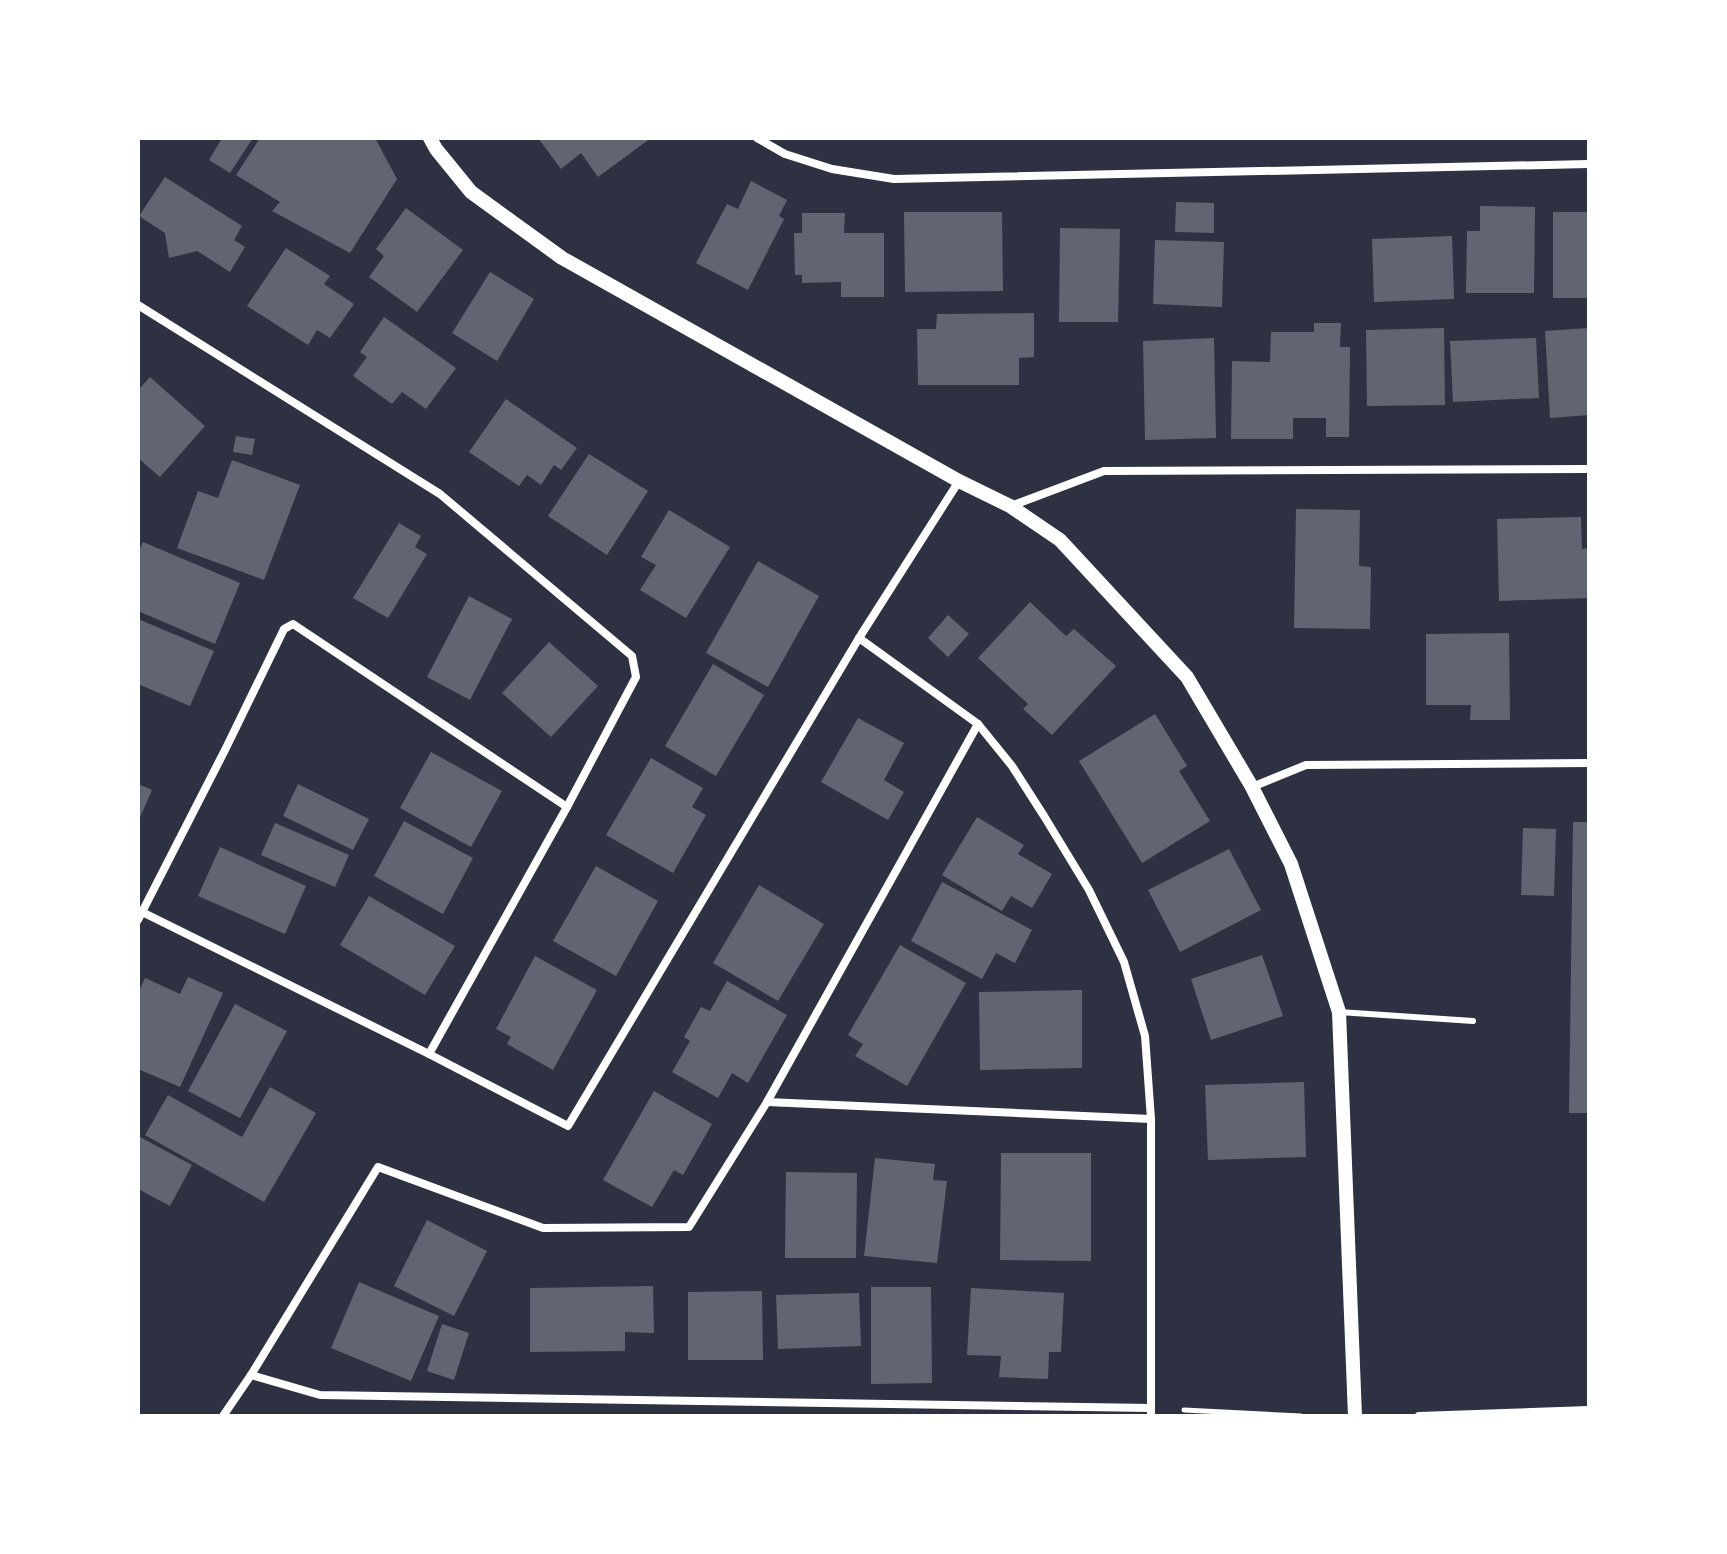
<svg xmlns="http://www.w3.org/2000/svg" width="1727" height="1554" font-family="Quicksand,sans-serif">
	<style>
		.building { fill: #626471 }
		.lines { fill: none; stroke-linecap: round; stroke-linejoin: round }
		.path { stroke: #fff; stroke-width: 5 }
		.service { stroke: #fff; stroke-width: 6 }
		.minor { stroke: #fff; stroke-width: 8 }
		.tertiary { stroke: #fff; stroke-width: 14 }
	</style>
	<rect width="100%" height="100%" fill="#2d3142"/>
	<!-- building -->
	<g class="building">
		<path d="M222 138H253L230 173 209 160Z"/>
		<path d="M260 138H375L397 179 350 253 272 211 280 202 236 175Z"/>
		<path d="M538 138H651L598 177 581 153 561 169Z"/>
		<path d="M165 177 242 226 234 240 245 247 230 272 197 251 169 258 165 233 139 216Z"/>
		<path d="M751 181 787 200 779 216 784 219 748 290 696 263 727 204 738 209Z"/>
		<path d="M1176 202 1214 203V233L1175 232Z"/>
		<path d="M1480 206 1535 207 1534 293H1466L1467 231H1480Z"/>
		<path d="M406 208 463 250 417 312 369 277 384 256 376 249Z"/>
		<path d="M904 212H1002L1003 291 905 292Z"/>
		<rect x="1553" y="212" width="36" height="86"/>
		<path d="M802 213H845L844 233H884V297H841V282L802 283V275H795L794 233H802Z"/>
		<path d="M1060 228 1120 229 1118 322H1059Z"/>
		<path d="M1452 236 1454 299 1374 302 1372 239Z"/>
		<path d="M1155 240 1224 242 1222 307 1153 304Z"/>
		<path d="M286 248 330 276 324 284 354 304 330 338 317 330 308 345 247 306Z"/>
		<path d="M490 272 534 299 497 361 452 333Z"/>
		<path d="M1034 313V357L1019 358V385H918L917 329H936L937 314Z"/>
		<path d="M384 317 456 368 426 409 402 392 392 404 353 376 367 357 360 352Z"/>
		<path d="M1314 323H1341L1340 347H1350L1349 437H1326V418H1293V439H1231L1232 361 1270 362 1271 332H1314Z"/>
		<path d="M1444 328 1445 405 1367 406 1366 330Z"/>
		<path d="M1589 328V415L1550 418 1545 331Z"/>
		<path d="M1214 338 1216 438 1145 440 1143 341Z"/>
		<path d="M1536 338 1539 398 1453 402 1450 341Z"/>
		<path d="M150 377 205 426 160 477 138 458V390Z"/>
		<path d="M506 399 577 448 561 470 554 465 541 485 527 475 519 486 469 452Z"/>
		<path d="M236 436 255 439 252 455 233 452Z"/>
		<path d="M589 454 648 491 607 555 548 516Z"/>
		<path d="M232 460 300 485 264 580 177 548 198 491 218 498Z"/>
		<path d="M1296 509 1360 510 1359 566 1371 567 1370 629 1294 628Z"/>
		<path d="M669 510 730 547 686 618 640 590 656 565 641 557Z"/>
		<path d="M1581 517 1582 549 1589 548V598L1499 601 1497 519Z"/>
		<path d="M399 523 421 536 415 547 427 554 388 618 353 598Z"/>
		<path d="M143 542 240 583 215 644 138 611V553Z"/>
		<path d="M758 561 819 596 768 687 706 653Z"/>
		<path d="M469 596 512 619 470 700 427 677Z"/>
		<path d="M1030 602 1066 636 1074 629 1116 666 1052 735 1023 709 1028 704 978 658Z"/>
		<path d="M948 615 969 634 948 657 928 638Z"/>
		<path d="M138 619 214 651 190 706 138 684Z"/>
		<path d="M1509 633 1510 720H1470L1471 705H1426V634Z"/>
		<path d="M549 642 598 686 551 737 502 693Z"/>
		<path d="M713 664 764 695 716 776 665 746Z"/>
		<path d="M1155 714 1187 766 1179 771 1210 821 1142 863 1079 761Z"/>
		<path d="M858 718 904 743 884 780 904 792 888 820 821 782Z"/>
		<path d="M431 752 502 791 471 847 400 808Z"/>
		<path d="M651 758 703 788 692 807 706 815 673 873 606 835Z"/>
		<path d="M138 784 152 790 138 822Z"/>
		<path d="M298 784 369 819 353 850 283 816Z"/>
		<path d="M977 817 1024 845 1018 854 1052 874 1032 908 1011 896 1002 911 942 875Z"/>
		<path d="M404 821 473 858 443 914 374 876Z"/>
		<path d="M1573 822H1589V1113H1569Z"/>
		<path d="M275 823 349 855 335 887 261 855Z"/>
		<path d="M1523 828 1556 829 1554 896 1521 895Z"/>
		<path d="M220 847 306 886 285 934 198 896Z"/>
		<path d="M1229 849 1261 910 1180 952 1148 890Z"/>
		<path d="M596 866 658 901 616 976 553 941Z"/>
		<path d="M942 882 1032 930 1015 963 996 953 982 979 911 941Z"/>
		<path d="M759 885 824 924 778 1001 713 963Z"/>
		<path d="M369 896 455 946 425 995 340 945Z"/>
		<path d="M900 945 966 983 907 1086 855 1056 863 1044 848 1035Z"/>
		<path d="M1262 955 1283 1016 1211 1040 1191 979Z"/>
		<path d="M535 956 597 990 553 1070 507 1044 511 1037 496 1029Z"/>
		<path d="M188 977 223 993 180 1087 138 1069V993L145 978 180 994Z"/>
		<path d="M727 981 787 1015 748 1083 732 1073 718 1098 672 1072 690 1041 684 1037 701 1007 710 1011Z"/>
		<path d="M1082 990V1068L980 1070 979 992Z"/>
		<path d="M235 1004 287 1031 240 1118 188 1091Z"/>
		<path d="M1304 1082 1306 1157 1208 1160 1205 1085Z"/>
		<path d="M270 1087 316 1113 264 1202 145 1135 168 1095 242 1137Z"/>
		<path d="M654 1091 712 1124 683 1175 674 1170 652 1207 603 1180Z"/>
		<path d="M138 1136 192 1165 170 1206 138 1189Z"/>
		<path d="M1001 1153H1091V1261L1000 1260Z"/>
		<path d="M875 1158 935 1164 933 1180 947 1181 937 1263 864 1256Z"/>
		<path d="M786 1172 857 1173 856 1258H785Z"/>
		<path d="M427 1220 487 1251 454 1316 394 1286Z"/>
		<path d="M359 1282 439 1316 411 1381 331 1348Z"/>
		<path d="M653 1286 654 1333 625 1332V1351L530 1352V1288Z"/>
		<path d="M871 1287H931L932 1383 871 1384Z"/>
		<path d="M971 1288 1064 1293 1061 1352H1049L1048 1379 999 1377 1001 1356 967 1355Z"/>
		<path d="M762 1291 763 1360H688V1292Z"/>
		<path d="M859 1293 861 1346 778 1349 776 1295Z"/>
		<path d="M442 1324 469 1333 454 1380 427 1371Z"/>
	</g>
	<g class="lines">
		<!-- path -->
		<path class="path" d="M1184 1410 1301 1416"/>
		<!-- service -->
		<path class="service" d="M1339 1012 1473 1021"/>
		<!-- minor -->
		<g class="minor">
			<path d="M757 138 785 154 832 169 894 179 1589 164"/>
			<path d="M138 305 440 494 632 656 636 677 567 807 429 1054"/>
			<path d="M1011 506 1104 471 1589 469"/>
			<path d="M859 638 978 724 1012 766 1044 816 1089 890 1124 962 1145 1036 1151 1119V1416"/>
			<path d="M1252 787 1306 765 1589 763"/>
			<path d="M138 910 429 1054 568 1126 859 638 959 481"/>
			<path d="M138 920 226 748 284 629 293 624 567 807"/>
			<path d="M767 1102 1151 1119"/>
			<path d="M251 1375 320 1395 1151 1408"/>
			<path d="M223 1416 251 1375 378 1167 543 1228 689 1227 767 1102 978 724"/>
			<path d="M1419 1416 1589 1410"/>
		</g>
		<!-- tertiary -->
		<path class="tertiary" d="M430 138 436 149 471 192 562 258 959 481 1010 506 1060 540 1187 677 1252 787 1291 864 1339 1012 1355 1416"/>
	</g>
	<!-- border -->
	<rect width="1727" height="1554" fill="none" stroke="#ffffff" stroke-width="280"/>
</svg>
